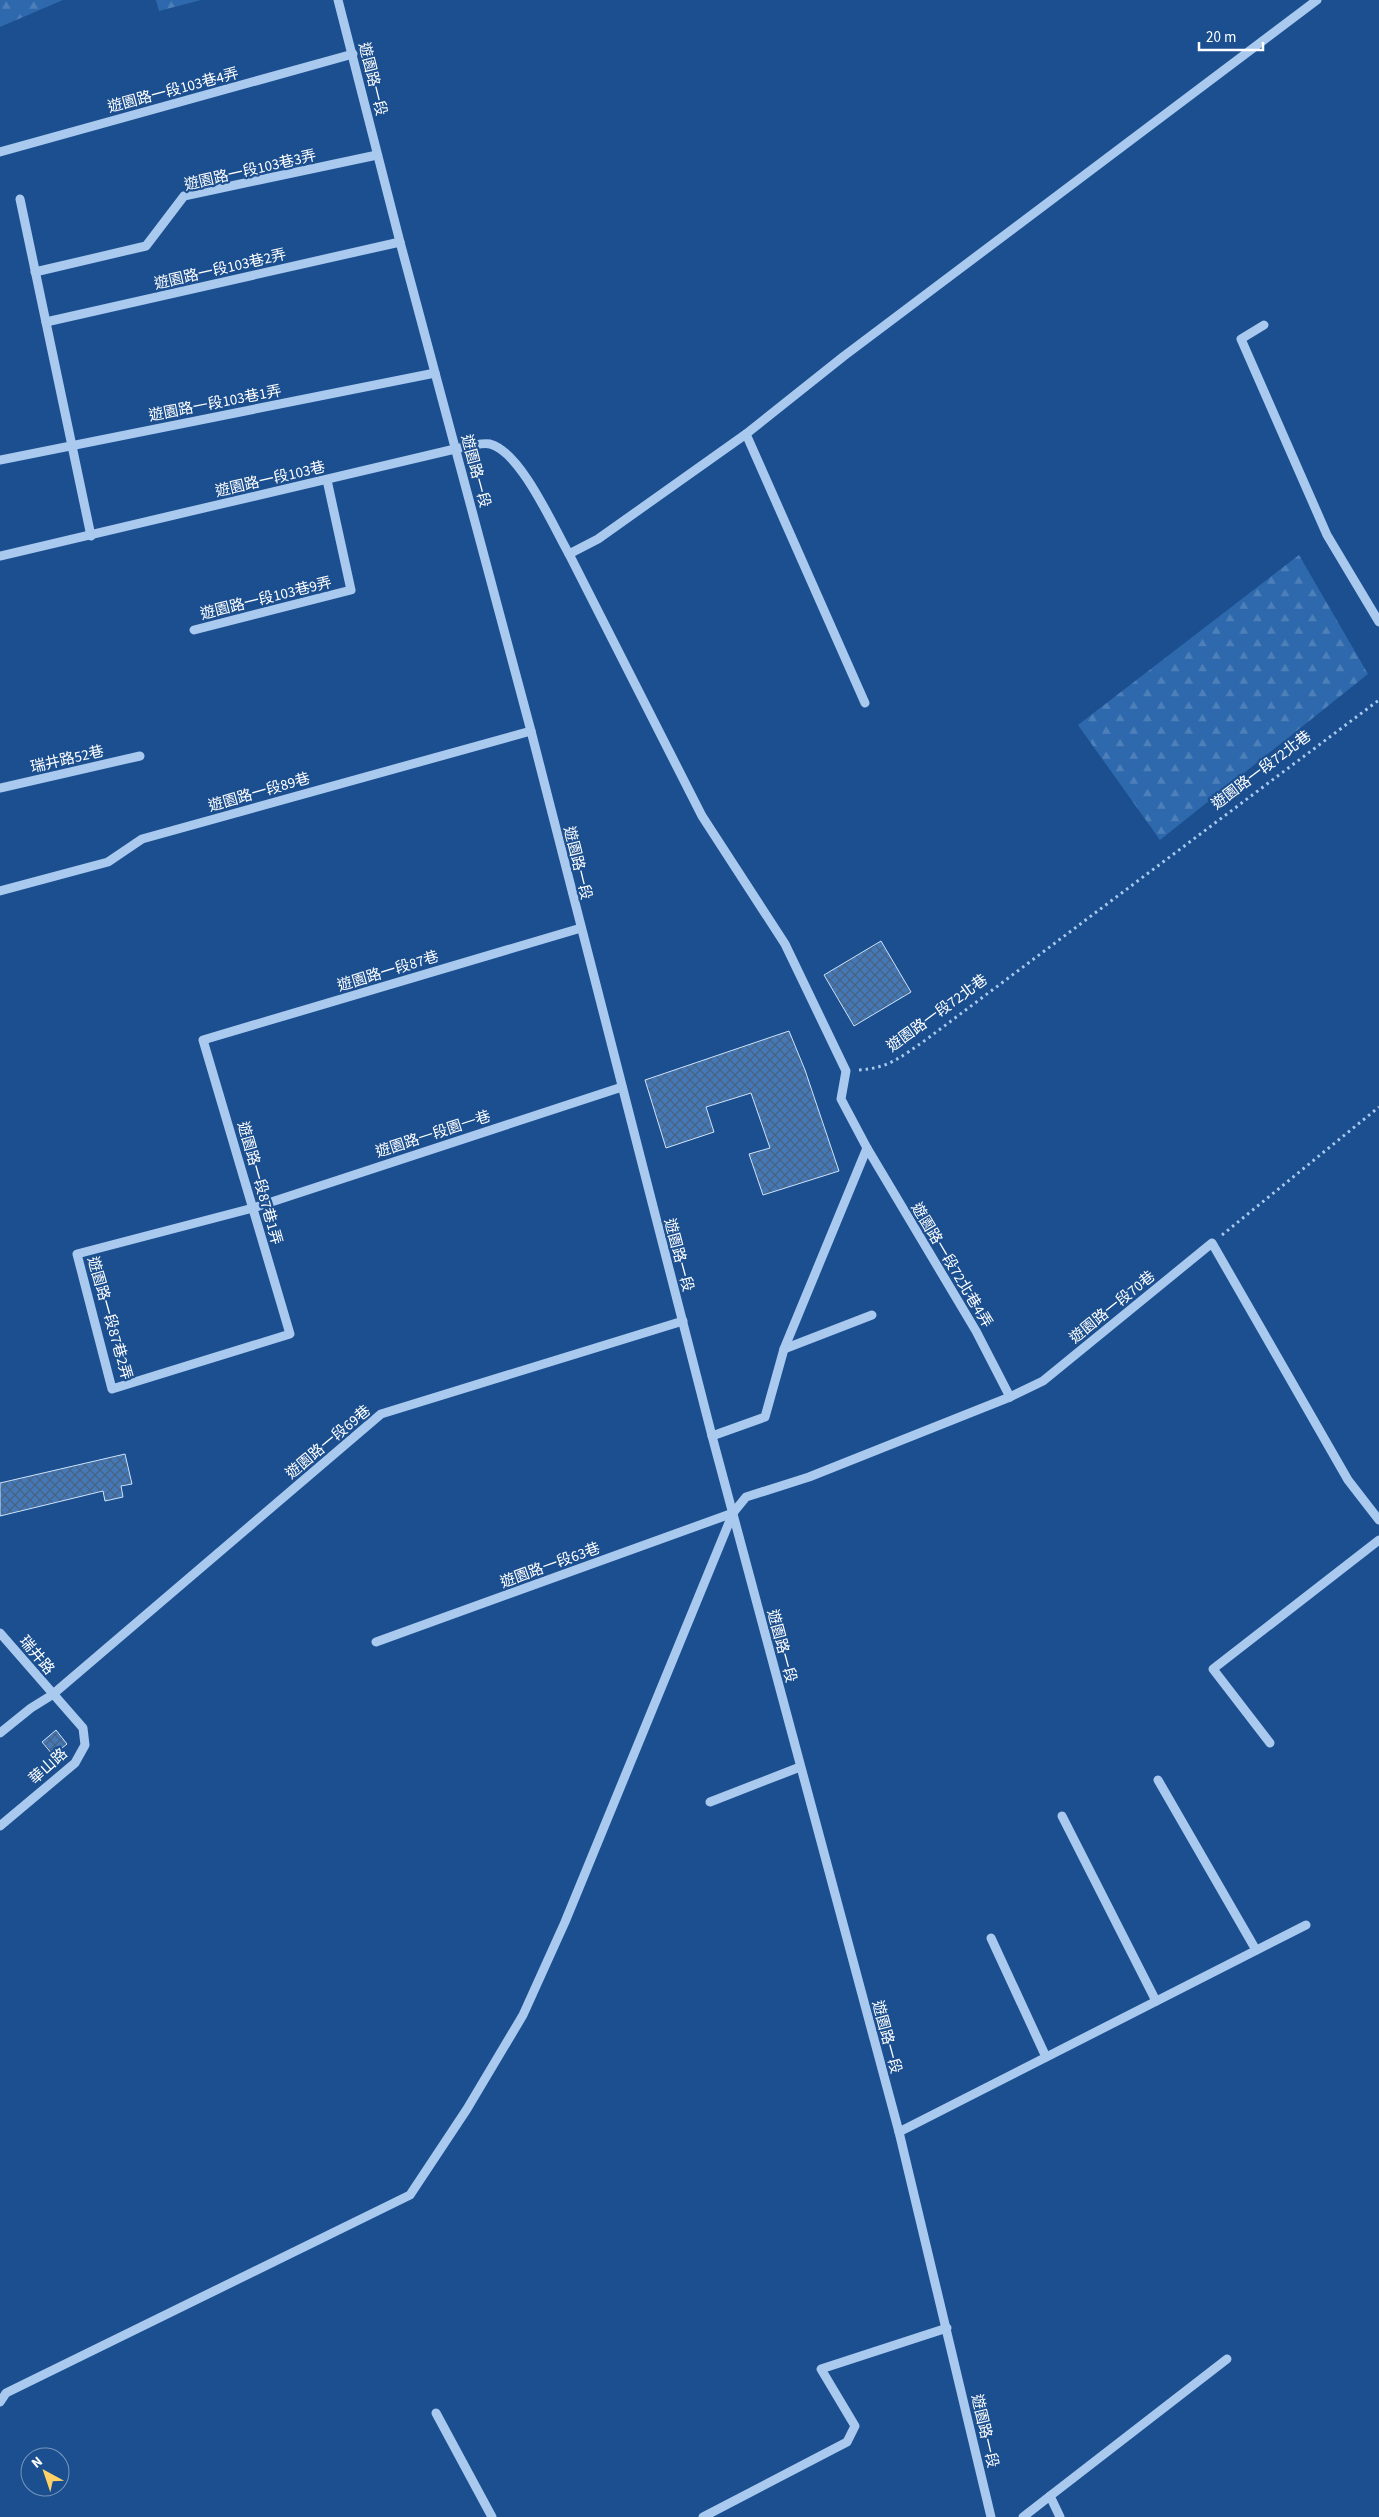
<svg xmlns="http://www.w3.org/2000/svg" width="1379" height="2517" font-family="'Source Sans 3','Noto Sans TC',sans-serif">
	<style>
		.forest { fill: url(#forest-firs) }
		.building { fill: url(#building-cross-hatch); stroke: #cfe3fa }
		.lines { fill: none; stroke-linecap: round; stroke-linejoin: round }
		.path { stroke: #a9c9ee; stroke-width: 3; stroke-dasharray: 2.5 4; stroke-linecap: butt }
		.minor { stroke: #a9c9ee; stroke-width: 9 }
		.labels { text-anchor: middle; stroke-width: 4.5; stroke-linejoin: round; paint-order: stroke }
		.street-label { font-size: 15px; fill: #fff; stroke: #1b4f8f }
	</style>
	<defs>
		<pattern id="forest-firs" width="22" height="20" patternUnits="userSpaceOnUse" patternTransform="scale(1.25)"><rect width="22" height="20" fill="#2e69ad"/><path d="M5 1l3.5 6h-7zM16 11l3.5 6h-7z" fill="#4d80b9"/></pattern>
		<pattern id="building-cross-hatch" width="8" height="8" patternUnits="userSpaceOnUse" patternTransform="scale(1.25)"><rect width="8" height="8" fill="#4478b7"/><path d="M0 0l8 8M0 8l8-8" fill="none" stroke="#486282"/></pattern>
	</defs>
	<rect width="100%" height="100%" fill="#1b4f8f"/>
	<!-- forest -->
	<g class="forest">
		<path d="M0 0H63L0 27Z"/>
		<path d="M156 0H201L159 11Z"/>
		<path d="M1299 555 1368 674 1160 840 1078 725Z"/>
	</g>
	<!-- building -->
	<g class="building">
		<path d="M881 941 911 992 854 1026 824 975Z"/>
		<path d="M789 1031 805 1070 839 1171 763 1195 749 1154 770 1148 751 1093 706 1107 714 1132 666 1148 645 1080Z"/>
		<path d="M125 1454 132 1484 121 1486 123 1497 105 1501 103 1491 0 1516V1483Z"/>
		<path d="M56 1730 67 1744 53 1755 42 1742Z"/>
	</g>
	<g class="lines">
		<!-- path -->
		<g class="path">
			<path d="M859 1070C890 1068 902 1056 927 1039L1379 700"/>
			<path d="M1222 1235 1379 1107"/>
		</g>
		<!-- minor -->
		<g class="minor">
			<path d="M338 0 400 242 531 731 712 1436 899 2132 991 2517"/>
			<path d="M0 152 353 54"/>
			<path d="M20 199 91 536"/>
			<path d="M35 272 146 246 184 196 377 155"/>
			<path d="M46 322 400 242"/>
			<path d="M1264 325 1241 339 1327 535 1379 622"/>
			<path d="M746 434 865 703"/>
			<path d="M0 460 435 373"/>
			<path d="M569 554 702 816 785 944 846 1071 841 1099 867 1148 784 1349 765 1417 712 1436"/>
			<path d="M0 556 455 449C465 447 481 442 490 444 521 452 553 526 569 554L598 539 746 434 844 356 1317 0"/>
			<path d="M194 630 351 590 327 480"/>
			<path d="M0 788 140 756"/>
			<path d="M0 891 108 862 142 839 531 731"/>
			<path d="M581 928 203 1040 290 1334 112 1389 77 1254 253 1208 622 1087"/>
			<path d="M867 1148 976 1331 1010 1397"/>
			<path d="M784 1349 872 1315"/>
			<path d="M0 1633 83 1728 85 1745 75 1763 0 1826"/>
			<path d="M376 1642 733 1513"/>
			<path d="M0 1733 31 1708 52 1695 381 1414 683 1321"/>
			<path d="M1270 1743 1213 1669 1379 1540"/>
			<path d="M1158 1780 1256 1950"/>
			<path d="M710 1802 800 1767"/>
			<path d="M1062 1816 1156 2001"/>
			<path d="M991 1938 1046 2057"/>
			<path d="M899 2132 1306 1925"/>
			<path d="M0 2402 6 2393 410 2195 467 2109 523 2015 565 1922 733 1513 746 1497 809 1477 1010 1397 1043 1381 1212 1243 1348 1480 1379 1520"/>
			<path d="M436 2413 492 2517"/>
			<path d="M1050 2496 1227 2359"/>
			<path d="M703 2517 847 2442 855 2426 821 2369 947 2328"/>
			<path d="M1023 2517 1050 2496 1060 2517"/>
		</g>
	</g>
	<g class="labels">
		<!-- street labels -->
		<g class="street-label">
			<text transform="translate(373 79) rotate(76)" y="5">遊園路一段</text>
			<text transform="translate(173 90) rotate(-15)" y="5">遊園路一段103巷4弄</text>
			<text transform="translate(250 170) rotate(-13)" y="5">遊園路一段103巷3弄</text>
			<text transform="translate(220 269) rotate(-13)" y="5">遊園路一段103巷2弄</text>
			<text transform="translate(215 403) rotate(-11)" y="5">遊園路一段103巷1弄</text>
			<text transform="translate(476 471) rotate(75)" y="5">遊園路一段</text>
			<text transform="translate(270 479) rotate(-13)" y="5">遊園路一段103巷</text>
			<text transform="translate(266 598) rotate(-14)" y="5">遊園路一段103巷9弄</text>
			<text transform="translate(67 759) rotate(-13)" y="5">瑞井路52巷</text>
			<text transform="translate(1261 770) rotate(-37)" y="5">遊園路一段72北巷</text>
			<text transform="translate(259 792) rotate(-16)" y="5">遊園路一段89巷</text>
			<text transform="translate(578 863) rotate(76)" y="5">遊園路一段</text>
			<text transform="translate(388 971) rotate(-17)" y="5">遊園路一段87巷</text>
			<text transform="translate(937 1013) rotate(-36)" y="5">遊園路一段72北巷</text>
			<text transform="translate(433 1134) rotate(-18)" y="5">遊園路一段園一巷</text>
			<text transform="translate(260 1183) rotate(74)" y="5">遊園路一段87巷1弄</text>
			<text transform="translate(679 1255) rotate(75)" y="5">遊園路一段</text>
			<text transform="translate(952 1265) rotate(59)" y="5">遊園路一段72北巷4弄</text>
			<text transform="translate(1112 1307) rotate(-39)" y="5">遊園路一段70巷</text>
			<text transform="translate(110 1318) rotate(74)" y="5">遊園路一段87巷2弄</text>
			<text transform="translate(328 1442) rotate(-40)" y="5">遊園路一段69巷</text>
			<text transform="translate(550 1565) rotate(-20)" y="5">遊園路一段63巷</text>
			<text transform="translate(782 1646) rotate(75)" y="5">遊園路一段</text>
			<text transform="translate(37 1655) rotate(50)" y="5">瑞井路</text>
			<text transform="translate(48 1766) rotate(-42)" y="5">華山路</text>
			<text transform="translate(887 2037) rotate(75)" y="5">遊園路一段</text>
			<text transform="translate(985 2431) rotate(77)" y="5">遊園路一段</text>
		</g>
	</g>
	<!-- north arrow -->
	<g transform="translate(45 2472) rotate(320)"><circle r="24" fill="#1b4f8f" stroke="#7695bc"/>
	<path d="M0-4L9 19L0 12L-9 19Z" fill="#ffd166"/>
	<text y="-8" font-size="14" font-weight="bold" text-anchor="middle" fill="#ffffff">N</text>
	</g>
	<!-- scale -->
	<path d="M1199 42v8h64v-8" fill="none" stroke="#ffffff" stroke-width="2.5"/>
	<text x="1206" y="42" font-size="15" fill="#ffffff" stroke="#1b4f8f" stroke-width="4" paint-order="stroke">20 m</text>
</svg>
